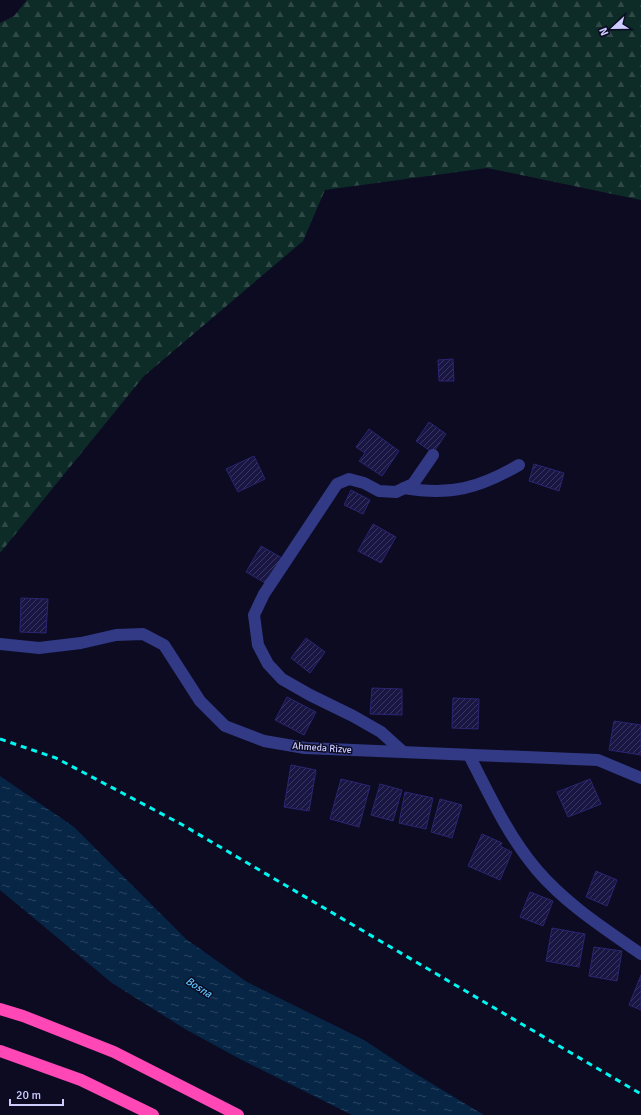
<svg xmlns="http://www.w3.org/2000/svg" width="641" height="1115" font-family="Signika,sans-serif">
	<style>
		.forest { fill: url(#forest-firs) }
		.water { fill: url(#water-ripples) }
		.building { fill: url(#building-hatch); stroke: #2b2572 }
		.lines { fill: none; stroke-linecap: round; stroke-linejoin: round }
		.minor { stroke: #323985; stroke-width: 12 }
		.highway { stroke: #ff47b5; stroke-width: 12 }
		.rail { stroke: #00f7f1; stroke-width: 3; stroke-dasharray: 6 5; stroke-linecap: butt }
		.labels { text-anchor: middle; stroke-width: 3; stroke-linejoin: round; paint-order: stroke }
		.street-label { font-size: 10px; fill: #ccf; stroke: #0c0b22 }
		.water-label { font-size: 11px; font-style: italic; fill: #5ac7ff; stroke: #0c0b22 }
	</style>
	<defs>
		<pattern id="forest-firs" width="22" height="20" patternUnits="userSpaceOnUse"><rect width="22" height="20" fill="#0e2c27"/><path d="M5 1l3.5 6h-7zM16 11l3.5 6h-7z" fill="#304947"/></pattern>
		<pattern id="water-ripples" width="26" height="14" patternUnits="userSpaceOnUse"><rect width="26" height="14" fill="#072545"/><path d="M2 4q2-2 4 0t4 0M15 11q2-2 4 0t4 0" fill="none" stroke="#2a4361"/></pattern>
		<pattern id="building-hatch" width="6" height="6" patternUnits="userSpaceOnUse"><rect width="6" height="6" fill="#191644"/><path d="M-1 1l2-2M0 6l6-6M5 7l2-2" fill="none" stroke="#393760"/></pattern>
	</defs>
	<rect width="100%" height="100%" fill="#0c0b22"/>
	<!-- forest -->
	<path class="forest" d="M27 0H641V200L487 168 325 190 303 241 144 376 0 553V23L14 16Z"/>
	<!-- water -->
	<path class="water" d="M0 776 74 827 186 939 247 982 364 1040 411 1071 484 1115H352L240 1059 185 1029 112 983 0 890Z"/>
	<!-- building -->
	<g class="building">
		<path d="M453 359 454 381H439L438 360Z"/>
		<path d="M429 422 446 434 433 453 416 441Z"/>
		<path d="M369 429 399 451 382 476 359 461 365 453 356 447Z"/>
		<path d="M254 456 265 479 238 492 226 469Z"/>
		<path d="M534 464 564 473 559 491 529 481Z"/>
		<path d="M351 490 370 500 363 514 344 505Z"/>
		<path d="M373 524 396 537 381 563 358 551Z"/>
		<path d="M261 546 282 558 267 584 246 572Z"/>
		<path d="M21 598 48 599 46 633 20 632Z"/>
		<path d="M306 638 325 652 310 673 291 658Z"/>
		<path d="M372 688 402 689V715L370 714Z"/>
		<path d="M287 697 316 712 304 735 275 720Z"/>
		<path d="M453 698 479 699 478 729 452 728Z"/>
		<path d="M614 721 641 725V755L609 750Z"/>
		<path d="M291 765 316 770 309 811 284 807Z"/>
		<path d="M341 779 370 786 359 827 330 819Z"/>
		<path d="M590 779 601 804 568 817 557 792Z"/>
		<path d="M380 784 402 790 393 821 371 815Z"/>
		<path d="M405 792 433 798 426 829 399 823Z"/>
		<path d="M440 799 462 805 452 838 431 832Z"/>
		<path d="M482 834 502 843 500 846 512 852 500 880 468 866Z"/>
		<path d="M596 871 617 880 607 906 586 897Z"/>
		<path d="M530 892 553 901 543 926 520 917Z"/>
		<path d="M552 928 585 934 579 967 546 961Z"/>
		<path d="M594 947 622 951 617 981 589 976Z"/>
		<path d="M641 975V1010L629 1005Z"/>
	</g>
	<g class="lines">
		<!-- minor -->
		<g class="minor">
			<path d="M404 488C451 496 479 488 519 465"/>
			<path d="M0 644 39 648 81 643 116 635 143 634 164 645 200 701 225 726 264 741 305 748 598 760 641 778"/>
			<path d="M402 751 381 732 353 716 310 695 282 679 268 664 258 645 254 615 264 594 337 484 349 479 364 483 379 491 396 492 413 484 433 455"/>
			<path d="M469 755C489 794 508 836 537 870 566 904 605 929 641 954"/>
		</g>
		<!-- highway -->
		<g class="highway">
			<path d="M0 1009 23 1016 114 1052 238 1115"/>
			<path d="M0 1051 81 1080 153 1115"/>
		</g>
		<!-- rail -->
		<path class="rail" d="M0 739 56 758 181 824 641 1094"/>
	</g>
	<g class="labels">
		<!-- street labels -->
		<g class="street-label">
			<text transform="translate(322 747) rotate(4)" y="4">Ahmeda Rizve</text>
		</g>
		<!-- water labels -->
		<g class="water-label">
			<text transform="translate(199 987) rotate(32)" y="4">Bosna</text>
		</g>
	</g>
	<!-- north arrow -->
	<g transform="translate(613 28) rotate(248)" stroke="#0c0b22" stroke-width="3" paint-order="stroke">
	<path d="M0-3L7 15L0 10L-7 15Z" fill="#ccccff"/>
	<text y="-6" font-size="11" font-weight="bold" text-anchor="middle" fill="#ccccff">N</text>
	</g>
	<!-- scale -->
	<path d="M10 1099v6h53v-6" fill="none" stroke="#ccccff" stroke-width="2"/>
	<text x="16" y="1099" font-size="12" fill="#ccccff" stroke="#0c0b22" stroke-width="3" paint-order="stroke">20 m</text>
</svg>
